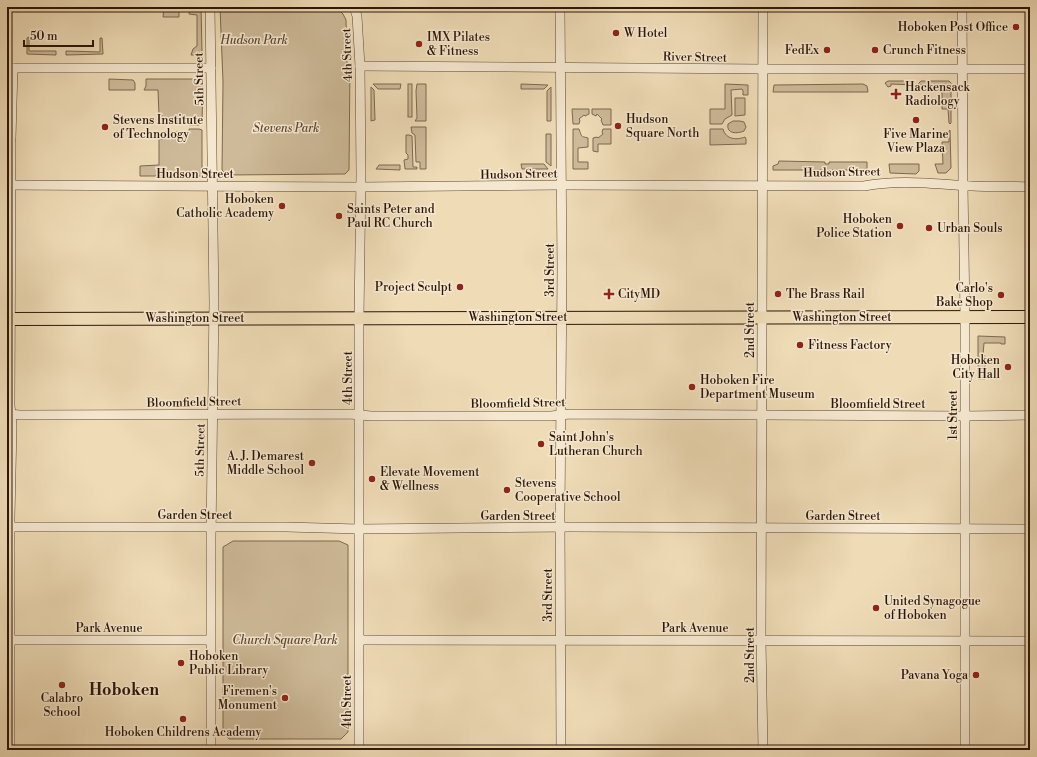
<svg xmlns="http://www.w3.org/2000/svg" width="1037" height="757" font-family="'Libre Bodoni',serif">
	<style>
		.green { fill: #ceba99; stroke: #7d6850 }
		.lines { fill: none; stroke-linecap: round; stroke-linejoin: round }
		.minor-casing { stroke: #5d4732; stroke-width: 10 }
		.major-casing { stroke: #2c1506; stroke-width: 14 }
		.minor { stroke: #f5e8d0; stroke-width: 9 }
		.major { stroke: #efdcb7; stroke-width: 12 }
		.poi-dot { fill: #8f2418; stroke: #f5e8d0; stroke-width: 1.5 }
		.labels { text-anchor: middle; stroke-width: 3; stroke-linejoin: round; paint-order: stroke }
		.poi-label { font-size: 12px; fill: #2c1506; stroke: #f5e8d0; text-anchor: start }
		.park-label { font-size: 12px; font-style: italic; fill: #5d4732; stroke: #f5e8d0 }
		.street-label { font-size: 12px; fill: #2c1506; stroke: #f5e8d0 }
		.district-label { font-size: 16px; font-weight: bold; fill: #2c1506; stroke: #f5e8d0 }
	</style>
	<rect width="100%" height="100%" fill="#efdcb7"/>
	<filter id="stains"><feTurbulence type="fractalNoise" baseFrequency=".005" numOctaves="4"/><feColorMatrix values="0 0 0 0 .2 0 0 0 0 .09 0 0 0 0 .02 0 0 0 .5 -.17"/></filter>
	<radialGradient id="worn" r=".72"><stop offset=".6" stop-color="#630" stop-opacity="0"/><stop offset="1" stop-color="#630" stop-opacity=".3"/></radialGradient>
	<!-- green -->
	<g class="green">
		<path d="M164 7 165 9H179V17H163Z"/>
		<path d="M193 7H201L202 51 199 55H191L193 49 197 46V15L189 14 190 9Z"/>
		<path d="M220 7H336L343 14 346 20 347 65H350L349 170 345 174 227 175 222 170 223 82Z"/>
		<path d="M29 37V51H56V55L27 54V38Z"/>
		<path d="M100 38H102L103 54 66 55V51L100 52Z"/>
		<path d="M109 79 133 80 135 83V90H109Z"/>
		<path d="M146 79H203L202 123 199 125H189L188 120H178V122H162V115H159L158 90H144L146 86Z"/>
		<path d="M888 81H911L914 85 891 84V86L888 87 885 83Z"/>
		<path d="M921 81H949L951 83V85L950 86H944V85H917Z"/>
		<path d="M373 84H401L400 89H378Z"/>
		<rect x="408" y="84" width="4" height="33"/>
		<path d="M417 84H426V121H415L417 118 416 91Z"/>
		<path d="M521 84 548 85 544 89H521Z"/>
		<path d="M725 84 748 85V95H743V91L742 89 731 90 732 115 725 119 722 124H710V109H725Z"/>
		<path d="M863 84 867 86 868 92H773L774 85Z"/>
		<path d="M371 87 374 90 375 120 371 121Z"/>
		<path d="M551 87V121H547V91Z"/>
		<path d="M942 90H951V123L950 124 949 123 948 109H942Z"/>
		<path d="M735 98H745V115L735 116Z"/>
		<path d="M572 109H589V114L585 116 584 115 579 119 580 120 579 124H573Z"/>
		<path d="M592 109H611V125H603L601 120 602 119 597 114 596 116 592 114Z"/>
		<path d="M733 121H740L744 122 746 127 744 131C737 134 726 134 728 124Z"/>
		<path d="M411 127H426V169H420V162H416L415 135 412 133Z"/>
		<path d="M189 129H199L202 130V176H140V166L159 165V139H163V132H178V135L189 134Z"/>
		<path d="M573 129H579C582 137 580 136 588 138V147L578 148V162H588V169H573Z"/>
		<path d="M603 129H611V144H598V152L593 151V138L597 137 598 138 603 134 602 132Z"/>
		<path d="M710 129H723C726 140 737 140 745 137L746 139V144L710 145Z"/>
		<path d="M950 130 951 168 946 173H938L935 164H943L942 142H949V131Z"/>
		<path d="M546 134H551V166L546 162Z"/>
		<path d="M406 135H409L412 136 413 167H417V169H405L404 160 408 159V155L406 153Z"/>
		<path d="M779 161 825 162V164H829V162H867V170H773V166L778 164Z"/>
		<path d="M521 164H544L548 169H522Z"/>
		<path d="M889 164H919V171L916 174 890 173Z"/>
		<path d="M379 165H400V170L376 169Z"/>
		<path d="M978 336 1005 337V344H1001V343H984L983 355 985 356V379H978Z"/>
		<path d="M233 541H339L348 545V732L341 739H229L223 733V547Z"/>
	</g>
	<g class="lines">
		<!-- minor casing -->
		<g class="minor-casing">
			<g id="minor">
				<path d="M210 7 214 303 211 537V750"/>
				<path d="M354 7 357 16 360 66 361 174 359 318V750"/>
				<path d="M560 7 562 271 560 517 561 750"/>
				<path d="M962 7 963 185 965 317V750"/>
				<path d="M360 66 763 69H1030"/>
				<path d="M7 68H211"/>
				<path d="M11 138 13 68"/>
				<path d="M7 185 360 187 562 185 864 186C898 179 937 184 972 186 991 187 1011 186 1030 187"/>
				<path d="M7 414 20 415 350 414 371 416H551L570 414 965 416 1030 415"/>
				<path d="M7 527H286L359 529 571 527 1030 529"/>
				<path d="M7 640H210"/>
				<path d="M360 640 1030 641"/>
				<path d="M10 750V517L12 426 10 405 11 143"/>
				<path d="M763 750 761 640 763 7"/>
			</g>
		</g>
		<!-- major casing -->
		<g class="major-casing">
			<path id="major" d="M7 319 1030 317"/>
		</g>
		<!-- minor -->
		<use href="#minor" class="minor"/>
		<!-- major -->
		<use href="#major" class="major"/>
	</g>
	<!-- markers -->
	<g class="poi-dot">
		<circle cx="1016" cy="27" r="4"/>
		<circle cx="616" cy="33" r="4"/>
		<circle cx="419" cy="44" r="4"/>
		<circle cx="827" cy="50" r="4"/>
		<circle cx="875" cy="50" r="4"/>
		<path d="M894 88h4v4h4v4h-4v4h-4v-4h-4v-4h4z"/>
		<circle cx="916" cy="120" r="4"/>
		<circle cx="618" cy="126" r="4"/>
		<circle cx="105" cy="127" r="4"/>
		<circle cx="282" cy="206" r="4"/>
		<circle cx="339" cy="216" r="4"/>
		<circle cx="900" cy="226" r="4"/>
		<circle cx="929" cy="228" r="4"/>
		<circle cx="460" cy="287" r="4"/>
		<path d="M607 288h4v4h4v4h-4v4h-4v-4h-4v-4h4z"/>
		<circle cx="778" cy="294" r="4"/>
		<circle cx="1001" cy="295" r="4"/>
		<circle cx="800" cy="345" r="4"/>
		<circle cx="1008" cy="367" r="4"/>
		<circle cx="692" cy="387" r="4"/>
		<circle cx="541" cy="444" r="4"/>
		<circle cx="312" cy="463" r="4"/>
		<circle cx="372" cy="479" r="4"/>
		<circle cx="507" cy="490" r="4"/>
		<circle cx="876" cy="608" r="4"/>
		<circle cx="181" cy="663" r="4"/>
		<circle cx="976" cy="675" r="4"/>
		<circle cx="62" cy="685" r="4"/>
		<circle cx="285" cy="698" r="4"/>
		<circle cx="183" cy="719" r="4"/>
	</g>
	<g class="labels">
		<!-- poi labels -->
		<g class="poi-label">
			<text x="1008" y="31" text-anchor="end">Hoboken Post Office</text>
			<text x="624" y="37">W Hotel</text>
			<text x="427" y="41">IMX Pilates<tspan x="427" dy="14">&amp; Fitness</tspan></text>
			<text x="819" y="54" text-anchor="end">FedEx</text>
			<text x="883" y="54">Crunch Fitness</text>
			<text x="905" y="91">Hackensack<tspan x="905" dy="14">Radiology</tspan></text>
			<text x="626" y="123">Hudson<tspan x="626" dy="14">Square North</tspan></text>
			<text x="113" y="124">Stevens Institute<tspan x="113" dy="14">of Technology</tspan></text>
			<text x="916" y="138" text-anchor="middle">Five Marine<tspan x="916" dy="14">View Plaza</tspan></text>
			<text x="274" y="203" text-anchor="end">Hoboken<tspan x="274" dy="14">Catholic Academy</tspan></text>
			<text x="347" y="213">Saints Peter and<tspan x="347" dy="14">Paul RC Church</tspan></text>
			<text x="892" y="223" text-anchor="end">Hoboken<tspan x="892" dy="14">Police Station</tspan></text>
			<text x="937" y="232">Urban Souls</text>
			<text x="452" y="291" text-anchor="end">Project Sculpt</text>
			<text x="993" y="292" text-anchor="end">Carlo's<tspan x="993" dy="14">Bake Shop</tspan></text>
			<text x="618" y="298">CityMD</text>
			<text x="786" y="298">The Brass Rail</text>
			<text x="808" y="349">Fitness Factory</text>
			<text x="1000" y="364" text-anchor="end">Hoboken<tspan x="1000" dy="14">City Hall</tspan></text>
			<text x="700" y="384">Hoboken Fire<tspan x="700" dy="14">Department Museum</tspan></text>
			<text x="549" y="441">Saint John's<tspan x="549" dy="14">Lutheran Church</tspan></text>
			<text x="304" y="460" text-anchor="end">A. J. Demarest<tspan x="304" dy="14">Middle School</tspan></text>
			<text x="380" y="476">Elevate Movement<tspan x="380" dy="14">&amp; Wellness</tspan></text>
			<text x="515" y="487">Stevens<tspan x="515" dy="14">Cooperative School</tspan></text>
			<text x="884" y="605">United Synagogue<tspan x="884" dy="14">of Hoboken</tspan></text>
			<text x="189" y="660">Hoboken<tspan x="189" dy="14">Public Library</tspan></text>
			<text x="968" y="679" text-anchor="end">Pavana Yoga</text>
			<text x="277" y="695" text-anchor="end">Firemen's<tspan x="277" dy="14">Monument</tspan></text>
			<text x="62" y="702" text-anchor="middle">Calabro<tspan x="62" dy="14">School</tspan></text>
			<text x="183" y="736" text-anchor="middle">Hoboken Childrens Academy</text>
		</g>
		<!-- park labels -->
		<g class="park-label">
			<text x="254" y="44">Hudson Park</text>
			<text x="286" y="132">Stevens Park</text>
			<text x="285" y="644">Church Square Park</text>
		</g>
		<!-- street labels -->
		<g class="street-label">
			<text transform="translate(347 55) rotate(-92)" y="4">4th Street</text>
			<text transform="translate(695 57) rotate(1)" y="4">River Street</text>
			<text transform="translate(199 79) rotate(-91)" y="4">5th Street</text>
			<text transform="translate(842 172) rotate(-1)" y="4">Hudson Street</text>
			<text x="195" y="178">Hudson Street</text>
			<text transform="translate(519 174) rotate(-1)" y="4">Hudson Street</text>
			<text transform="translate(550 270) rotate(-90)" y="4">3rd Street</text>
			<text x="518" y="321">Washington Street</text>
			<text x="842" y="321">Washington Street</text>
			<text x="195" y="322">Washington Street</text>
			<text transform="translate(750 330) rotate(-90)" y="4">2nd Street</text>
			<text transform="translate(348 378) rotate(-90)" y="4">4th Street</text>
			<text transform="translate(194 402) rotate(-1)" y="4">Bloomfield Street</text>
			<text transform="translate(518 403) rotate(-1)" y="4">Bloomfield Street</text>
			<text x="878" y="408">Bloomfield Street</text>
			<text transform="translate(953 415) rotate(-90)" y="4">1st Street</text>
			<text transform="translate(200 450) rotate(-89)" y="4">5th Street</text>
			<text x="195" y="519">Garden Street</text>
			<text x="518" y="520">Garden Street</text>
			<text x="843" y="520">Garden Street</text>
			<text transform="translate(548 595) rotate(-90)" y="4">3rd Street</text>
			<text x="109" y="632">Park Avenue</text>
			<text x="695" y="632">Park Avenue</text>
			<text transform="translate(750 655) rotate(-90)" y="4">2nd Street</text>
			<text transform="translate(347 702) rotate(-90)" y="4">4th Street</text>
		</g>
		<!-- district labels -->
		<g class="district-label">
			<text x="124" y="695">Hoboken</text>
		</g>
	</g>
	<!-- margin -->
	<rect width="1037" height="757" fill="none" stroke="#efdcb7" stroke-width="24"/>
	<rect x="8" y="8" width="1021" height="741" fill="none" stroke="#2c1506" stroke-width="2"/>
	<rect x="12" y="12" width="1013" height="733" fill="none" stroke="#2c1506"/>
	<!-- scale -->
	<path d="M24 40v6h69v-6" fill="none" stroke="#2c1506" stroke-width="2"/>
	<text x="30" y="40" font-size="12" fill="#2c1506" stroke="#f5e8d0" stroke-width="3" paint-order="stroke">50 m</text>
	<rect width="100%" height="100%" filter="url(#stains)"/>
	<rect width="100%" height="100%" fill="url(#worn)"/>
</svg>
